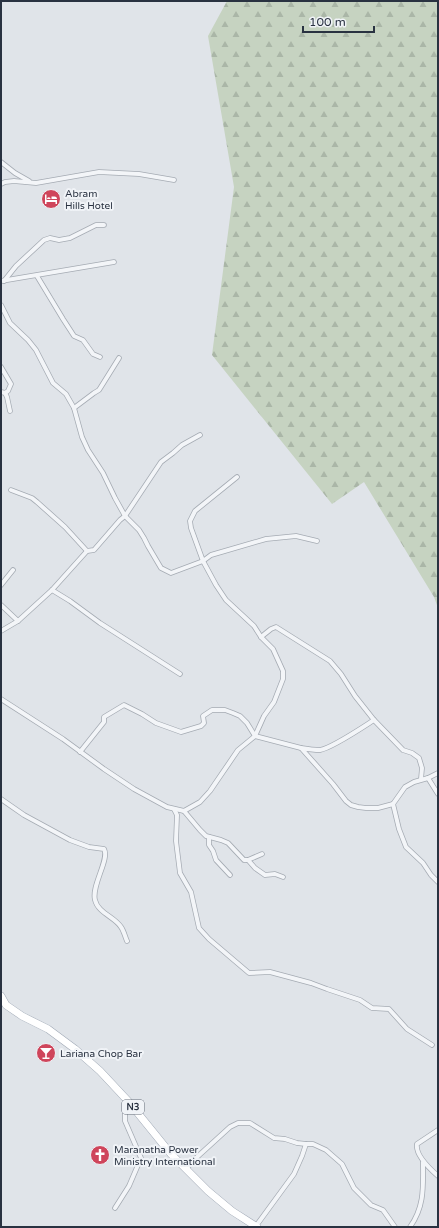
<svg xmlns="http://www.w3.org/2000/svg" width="439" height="1228" font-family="'Varela Round',sans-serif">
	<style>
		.forest { fill: url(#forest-firs) }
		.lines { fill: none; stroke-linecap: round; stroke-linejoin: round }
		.minor-casing { stroke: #a5abb3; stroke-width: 5.5 }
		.primary-casing { stroke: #9fa8b5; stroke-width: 8 }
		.minor { stroke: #f3f5f8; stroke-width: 4 }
		.primary { stroke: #fff; stroke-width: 7 }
		.labels { text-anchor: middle; stroke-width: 4; stroke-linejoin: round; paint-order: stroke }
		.shield { fill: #f0f3f7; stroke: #656c78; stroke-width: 1 }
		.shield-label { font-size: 9px; font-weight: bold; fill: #293241 }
		.poi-label { font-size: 10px; fill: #293241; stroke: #f0f3f7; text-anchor: start }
	</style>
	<defs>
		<pattern id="forest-firs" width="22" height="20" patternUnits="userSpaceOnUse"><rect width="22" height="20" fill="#c6d3c1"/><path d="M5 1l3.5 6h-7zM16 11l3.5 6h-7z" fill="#aab6a7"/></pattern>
	</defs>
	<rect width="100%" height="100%" fill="#e0e4e9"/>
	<!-- forest -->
	<path class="forest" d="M227 1H438V608L434 597 364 482 332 504 212 355 234 187 208 36Z"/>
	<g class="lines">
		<!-- minor casing -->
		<g class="minor-casing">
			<g id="minor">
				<path d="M1 162 15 173 29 181"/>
				<path d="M1 184 5 182 14 181 36 183 99 172 139 174 174 180"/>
				<path d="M37 276 63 319 74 336 83 340 93 354 100 357"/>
				<path d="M1 281 114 262"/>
				<path d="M4 281 16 266 44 240 50 238 59 240 70 238 96 225H104"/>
				<path d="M1 305 10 323 28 340 36 350 53 383 66 394 74 408 82 437 88 450 103 473 115 498 125 516 139 530 144 538 148 546 161 568 171 573 203 561 211 555 266 539 296 536 317 541"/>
				<path d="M1 367 11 384 8 391 5 393"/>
				<path d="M1 392 5 393 7 397 10 411"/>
				<path d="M74 408 94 393 99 390 119 358"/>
				<path d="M237 477 195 511 190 521 191 528 203 561 216 585 226 600 254 626 261 637 273 649 283 671V679L274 702 264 716 255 736"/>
				<path d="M11 490 32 498 37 502 65 527 87 551"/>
				<path d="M1 585 13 570"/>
				<path d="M52 590 70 601 100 623 180 674"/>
				<path d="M1 605 18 621"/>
				<path d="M1 631 18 621 52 590 87 551 94 550 120 520 125 516 161 462 173 453 182 445 200 435"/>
				<path d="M261 637 271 629 276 627 330 661 341 674 355 696 374 720 403 750 412 753 419 758 422 768 421 779"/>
				<path d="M1 699 63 739 104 769 134 789 167 807 184 811 200 802 210 791 238 750 255 736 301 748 333 784 346 801 351 805 358 807 366 808H378L393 804 405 787 414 782 428 778 438 773"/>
				<path d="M301 748C307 749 314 750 320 750 332 748 363 727 374 720"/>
				<path d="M80 752 104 722V717L124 705 142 714 156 723 181 732 201 726 204 723 203 716 212 710H225L233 713 240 716 247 723 255 736"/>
				<path d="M428 778 438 794"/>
				<path d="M1 799 24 815 70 840 89 847 104 849C110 859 91 886 95 900 98 913 115 917 121 927 124 931 125 937 127 941"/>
				<path d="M393 804 399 829 406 847 423 863 431 875 438 882"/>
				<path d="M174 809 177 815 176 841 180 873 191 892 199 928 209 939 249 973 270 972 311 983 327 989 360 1000 372 1008 389 1009 407 1029 432 1045"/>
				<path d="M184 811 200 830 206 836 221 840 228 843 244 860H248L262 854"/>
				<path d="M209 837V845L213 851 216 860 230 875"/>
				<path d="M248 860 255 868 265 875 275 874 283 877"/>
				<path d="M438 1130 417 1144C415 1155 430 1169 438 1176"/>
				<path d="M186 1169 196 1158 230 1127 238 1123H250L274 1138 285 1139 297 1143 306 1144H313L326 1150 342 1164 354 1188 371 1205 383 1210 395 1227"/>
				<path d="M115 1208 129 1186 141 1158 125 1121V1114L128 1102"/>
				<path d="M256 1226 294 1174 302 1156 306 1144"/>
				<path d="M410 1227C425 1206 423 1186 423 1162"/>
			</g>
		</g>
		<!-- primary casing -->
		<g class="primary-casing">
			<path id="primary" d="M1 996 6 1005 22 1016 48 1029 75 1049 100 1071 128 1101 171 1154 208 1191 232 1211 257 1227"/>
		</g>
		<!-- minor -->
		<use href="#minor" class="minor"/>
		<!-- primary -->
		<use href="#primary" class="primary"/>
	</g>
	<!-- icons -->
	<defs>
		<g id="hotel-disc" transform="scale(1)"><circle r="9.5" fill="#cf455b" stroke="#f0f3f7"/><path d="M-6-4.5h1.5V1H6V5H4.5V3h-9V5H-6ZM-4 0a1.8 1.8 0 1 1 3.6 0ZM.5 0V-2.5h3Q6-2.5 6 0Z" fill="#fff"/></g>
		<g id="bar-disc" transform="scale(1)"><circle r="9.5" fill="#cf455b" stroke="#f0f3f7"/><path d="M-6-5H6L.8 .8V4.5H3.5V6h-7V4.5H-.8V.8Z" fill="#fff"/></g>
		<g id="church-disc" transform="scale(1)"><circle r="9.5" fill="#cf455b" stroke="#f0f3f7"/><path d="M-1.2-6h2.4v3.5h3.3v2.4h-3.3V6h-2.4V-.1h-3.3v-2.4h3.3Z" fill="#fff"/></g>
	</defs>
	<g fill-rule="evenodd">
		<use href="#hotel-disc" x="51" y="199"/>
		<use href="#bar-disc" x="46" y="1053"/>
		<use href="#church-disc" x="100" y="1155"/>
	</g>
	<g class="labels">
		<!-- shield labels -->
		<rect class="shield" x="122" y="1100" width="22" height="14" rx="3"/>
		<g class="shield-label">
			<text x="133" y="1110">N3</text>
		</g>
		<!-- poi labels -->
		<g class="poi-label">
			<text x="65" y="197">Abram<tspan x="65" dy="12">Hills Hotel</tspan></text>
			<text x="60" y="1057">Lariana Chop Bar</text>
			<text x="114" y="1153">Maranatha Power<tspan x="114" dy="12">Ministry International</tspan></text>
		</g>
	</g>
	<!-- border -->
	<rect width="439" height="1228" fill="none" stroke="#293241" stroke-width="4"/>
	<!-- scale -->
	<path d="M303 26v6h71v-6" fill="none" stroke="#293241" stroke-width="2"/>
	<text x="309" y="26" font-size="12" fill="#293241" stroke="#f0f3f7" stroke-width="3" paint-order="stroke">100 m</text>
</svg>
